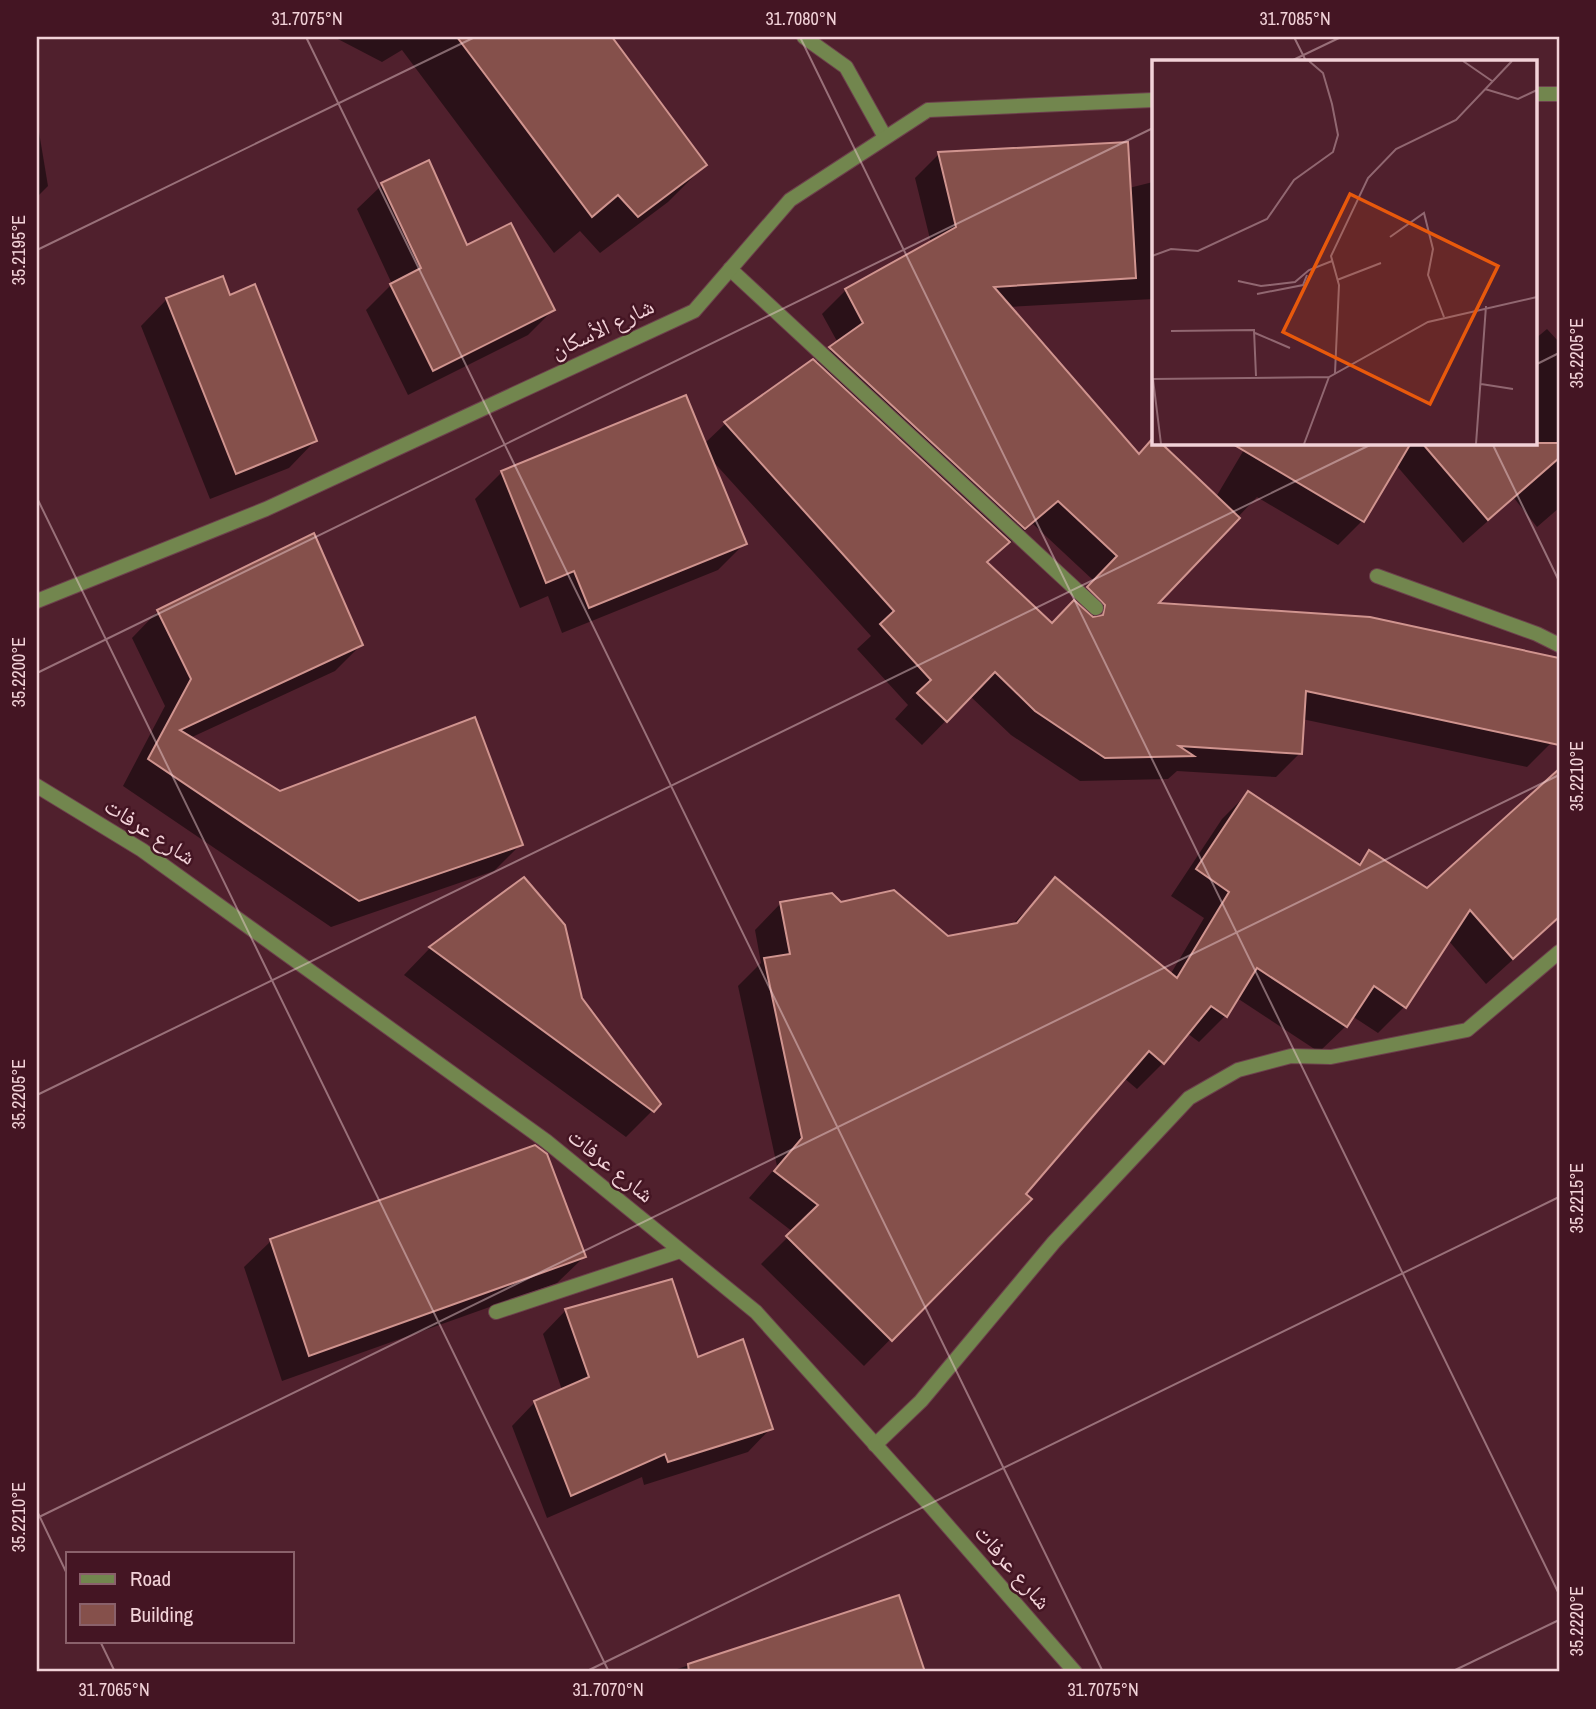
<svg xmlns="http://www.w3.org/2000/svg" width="1596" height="1709" font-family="'Archivo Narrow','Noto Naskh Arabic',sans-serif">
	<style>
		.shadow { fill: #0007; fill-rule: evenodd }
		.building { fill: #85504b; stroke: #d0948f; stroke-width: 2 }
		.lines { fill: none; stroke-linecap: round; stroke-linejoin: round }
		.service-casing { stroke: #6d404c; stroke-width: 16 }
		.minor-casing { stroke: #6d404c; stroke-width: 16 }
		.tertiary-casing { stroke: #6d404c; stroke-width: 16 }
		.service { stroke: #72864e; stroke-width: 14 }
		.minor { stroke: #72864e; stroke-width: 14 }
		.tertiary { stroke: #72864e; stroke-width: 14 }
		.ticks { fill: none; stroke: #f2d2d8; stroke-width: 2; stroke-opacity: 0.45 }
		.labels { text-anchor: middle; stroke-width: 5; stroke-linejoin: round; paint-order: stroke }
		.street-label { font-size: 23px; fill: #f2d2d8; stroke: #441523 }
		.inset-road { fill: none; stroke: #916771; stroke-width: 2 }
		.view { fill: #e8590c; fill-opacity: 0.15; stroke: #e8590c; stroke-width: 3.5 }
		.inset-edge { fill: none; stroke: #f2d2d8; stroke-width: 3.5 }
		.neatline { fill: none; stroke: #f2d2d8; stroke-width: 2.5 }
		.ticks-label { font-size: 18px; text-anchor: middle; fill: #f2d2d8 }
	</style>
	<rect width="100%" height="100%" fill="#50202d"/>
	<!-- shadow -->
	<g class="shadow">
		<path d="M334 37H542L545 41 551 37H610L705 165 668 202 600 253 580 231 554 253 402 50 382 62Z"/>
		<path d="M37 120 48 186 37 197Z"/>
		<path d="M939 154 1129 188 1153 182V299L1009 307 1138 456 1153 441V443H1159L1216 497 1248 443H1535V339L1547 329 1559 342V508L1537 527 1514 498 1463 543 1396 465 1362 521 1338 545 1257 497 1155 604 1369 619 1559 659V703L1551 743 1527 767 1302 719 1300 753 1276 777 1177 771 1168 779 1080 781 1011 735 970 696 922 745 895 719 908 705 857 649 871 636 710 458 745 543 718 570 562 633 548 596 520 608 475 499 502 472 704 444 725 424 813 361 815 363 838 343 822 314 846 290 931 243 915 178ZM1033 524 1094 581 1052 625 987 563Z"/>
		<path d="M382 185 553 310 528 335 408 395 366 310 392 284 357 209Z"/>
		<path d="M229 297 315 441 289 468 210 499 141 326 167 299Z"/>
		<path d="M158 611 361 645 335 671 190 738 280 793 521 844 494 871 331 927 123 786 165 706 132 638Z"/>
		<path d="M1559 771V918L1486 984 1448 940 1404 1007 1378 1033 1352 1016 1346 1026 1319 1052 1237 998 1225 1016 1199 1042 1187 1033 1163 1063 1137 1089 1124 1078 1024 1194 1029 1199 864 1366 761 1264 793 1232 749 1198 777 1166 738 986 761 963 755 930 781 903 840 904 948 938 1013 924 1055 880 1170 975 1204 918 1171 896 1222 819 1248 793 1357 865 1369 852 1427 890Z"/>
		<path d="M524 879 580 998 659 1104 626 1137 404 975 430 948Z"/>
		<path d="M271 1241 584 1257 557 1283 282 1381 244 1267Z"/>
		<path d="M566 1310 771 1428 748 1452 644 1485 642 1477 547 1518 512 1426 535 1402 562 1390 543 1334Z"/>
		<path d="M897 1597 923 1672H668Z"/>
	</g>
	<!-- building -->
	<g class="building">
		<path d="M457 37H612L707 165 638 217 618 195 592 217Z"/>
		<path d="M1128 142 1136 278 994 287 1139 454 1153 438V443H1161L1240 518 1159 603 1370 617 1559 658V745L1306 691 1302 754 1179 746 1194 756 1105 758 1035 711 995 672 947 722 917 693 931 680 880 624 894 611 724 422 813 359 1010 542 987 562 1052 623 1074 600 1093 617 1103 615 1105 605 1087 587 1117 556 1058 501 1025 529 829 347 863 323 845 289 956 227 938 152Z"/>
		<path d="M429 160 467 245 511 223 555 310 433 371 390 284 421 268 381 183Z"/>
		<path d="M223 276 230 295 255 284 317 441 236 474 166 298Z"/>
		<path d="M686 395 747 544 589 608 574 571 546 583 501 471Z"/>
		<path d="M1231 443H1411L1364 522Z"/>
		<path d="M1422 443H1559V458L1488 520Z"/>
		<path d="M314 533 363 645 180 730 280 791 475 717 523 845 359 901 148 759 191 679 157 610Z"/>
		<path d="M1559 769V917L1513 959 1470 910 1406 1008 1374 986 1347 1027 1257 968 1227 1017 1211 1006 1164 1064 1149 1051 1026 1194 1032 1199 892 1341 786 1236 818 1205 774 1171 802 1138 764 958 790 954 780 902 832 893 841 902 894 890 948 936 1017 923 1055 877 1177 978 1229 892 1196 869 1248 791 1360 865 1369 850 1427 888Z"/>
		<path d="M524 877 565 925 582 998 661 1104 654 1112 429 947Z"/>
		<path d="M535 1145 547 1154 586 1257 309 1356 270 1239Z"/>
		<path d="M672 1279 698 1357 743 1339 773 1429 668 1462 665 1454 571 1496 534 1401 589 1377 565 1309Z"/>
		<path d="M899 1595 925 1672H689L688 1664Z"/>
	</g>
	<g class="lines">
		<!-- service casing -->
		<g class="service-casing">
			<path id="service" d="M496 1312 680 1251"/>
		</g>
		<!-- minor casing -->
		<g class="minor-casing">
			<g id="minor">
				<path d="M804 37 846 67 885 137"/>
				<path d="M730 269 1096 608"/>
				<path d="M1377 576 1537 634 1559 645"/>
				<path d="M37 786 142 850 546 1141 756 1312 927 1502 1075 1672"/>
				<path d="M875 1445 921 1401 1054 1242 1189 1098 1238 1070 1291 1056 1331 1057 1467 1030 1559 952"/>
			</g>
		</g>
		<!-- tertiary casing -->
		<g class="tertiary-casing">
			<g id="tertiary">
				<path d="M1535 94H1559"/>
				<path d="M37 601 266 509 694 311 790 200 928 110 1153 100"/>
			</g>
		</g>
		<!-- service -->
		<use href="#service" class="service"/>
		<!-- minor -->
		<use href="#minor" class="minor"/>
		<!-- tertiary -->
		<use href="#tertiary" class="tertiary"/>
	</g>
	<!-- ticks -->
	<path class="ticks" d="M306 37 1103 1672M800 37 1559 1594M1294 37 1306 61M1291 61 1341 37M37 250 475 37M1535 365 1559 353M1492 443 1559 581M37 498 609 1672M37 673 1153 128M37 1095 1374 443M37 1511 68 1576M37 1518 1559 775M100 1641 115 1672M585 1672 1559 1197M1451 1672 1559 1620"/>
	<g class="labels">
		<!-- street labels -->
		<g class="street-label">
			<text transform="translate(602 328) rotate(-25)" y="8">شارع الأسكان</text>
			<text transform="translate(150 831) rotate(33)" y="8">شارع عرفات</text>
			<text transform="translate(611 1165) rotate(39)" y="8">شارع عرفات</text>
			<text transform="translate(1013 1567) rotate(49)" y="8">شارع عرفات</text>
		</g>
	</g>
	<!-- overview -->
	<g transform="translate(1152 60)">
		<rect width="385" height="385" fill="#50202d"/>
		<path class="inset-road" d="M311 1 340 21M333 29 366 39 385 30M238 177 272 153 281 189 276 215 292 257M0 196 19 189 46 191 115 159 142 120 181 92 186 75 180 44 171 13 157 1M185 220 229 203M86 221 109 226 143 222 157 210 180 201M105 234 151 225 155 215M19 271 102 270 104 316M103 273 138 288M183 313 187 225 179 196 216 118 244 89 304 60 360 1M0 319 177 317 276 262 385 237M1 319 9 384M329 324 361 329M152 384 177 317M324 384 334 246"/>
		<path class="view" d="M198 134 346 206 278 344 131 272Z"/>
		<rect width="385" height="385" class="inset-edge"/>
	</g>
	<!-- border -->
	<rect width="1596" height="1709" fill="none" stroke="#441523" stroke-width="77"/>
	<!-- legend -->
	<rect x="66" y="1552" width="228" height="91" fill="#441523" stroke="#8a616b" stroke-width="2"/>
	<rect x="80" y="1574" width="35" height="10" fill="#72864e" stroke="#8a616b" stroke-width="2"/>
	<text x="130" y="1586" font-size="21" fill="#f2d2d8">Road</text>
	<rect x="80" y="1604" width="35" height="21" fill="#85504b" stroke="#8a616b" stroke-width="2"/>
	<text x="130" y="1622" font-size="21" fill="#f2d2d8">Building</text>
	<rect x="38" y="38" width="1520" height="1632" class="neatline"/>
	<g class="ticks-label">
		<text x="307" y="25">31.7075°N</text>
		<text x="801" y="25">31.7080°N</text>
		<text x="1295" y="25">31.7085°N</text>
		<text transform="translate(19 250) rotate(-90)" y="6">35.2195°E</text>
		<text transform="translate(1577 353) rotate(-90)" y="6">35.2205°E</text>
		<text transform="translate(19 672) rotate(-90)" y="6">35.2200°E</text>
		<text transform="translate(1577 776) rotate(-90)" y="6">35.2210°E</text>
		<text transform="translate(19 1094) rotate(-90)" y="6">35.2205°E</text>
		<text transform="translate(1577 1198) rotate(-90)" y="6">35.2215°E</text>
		<text transform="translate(19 1517) rotate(-90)" y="6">35.2210°E</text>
		<text transform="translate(1577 1621) rotate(-90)" y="6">35.2220°E</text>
		<text x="114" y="1696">31.7065°N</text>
		<text x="608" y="1696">31.7070°N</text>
		<text x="1103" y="1696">31.7075°N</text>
	</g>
</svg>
